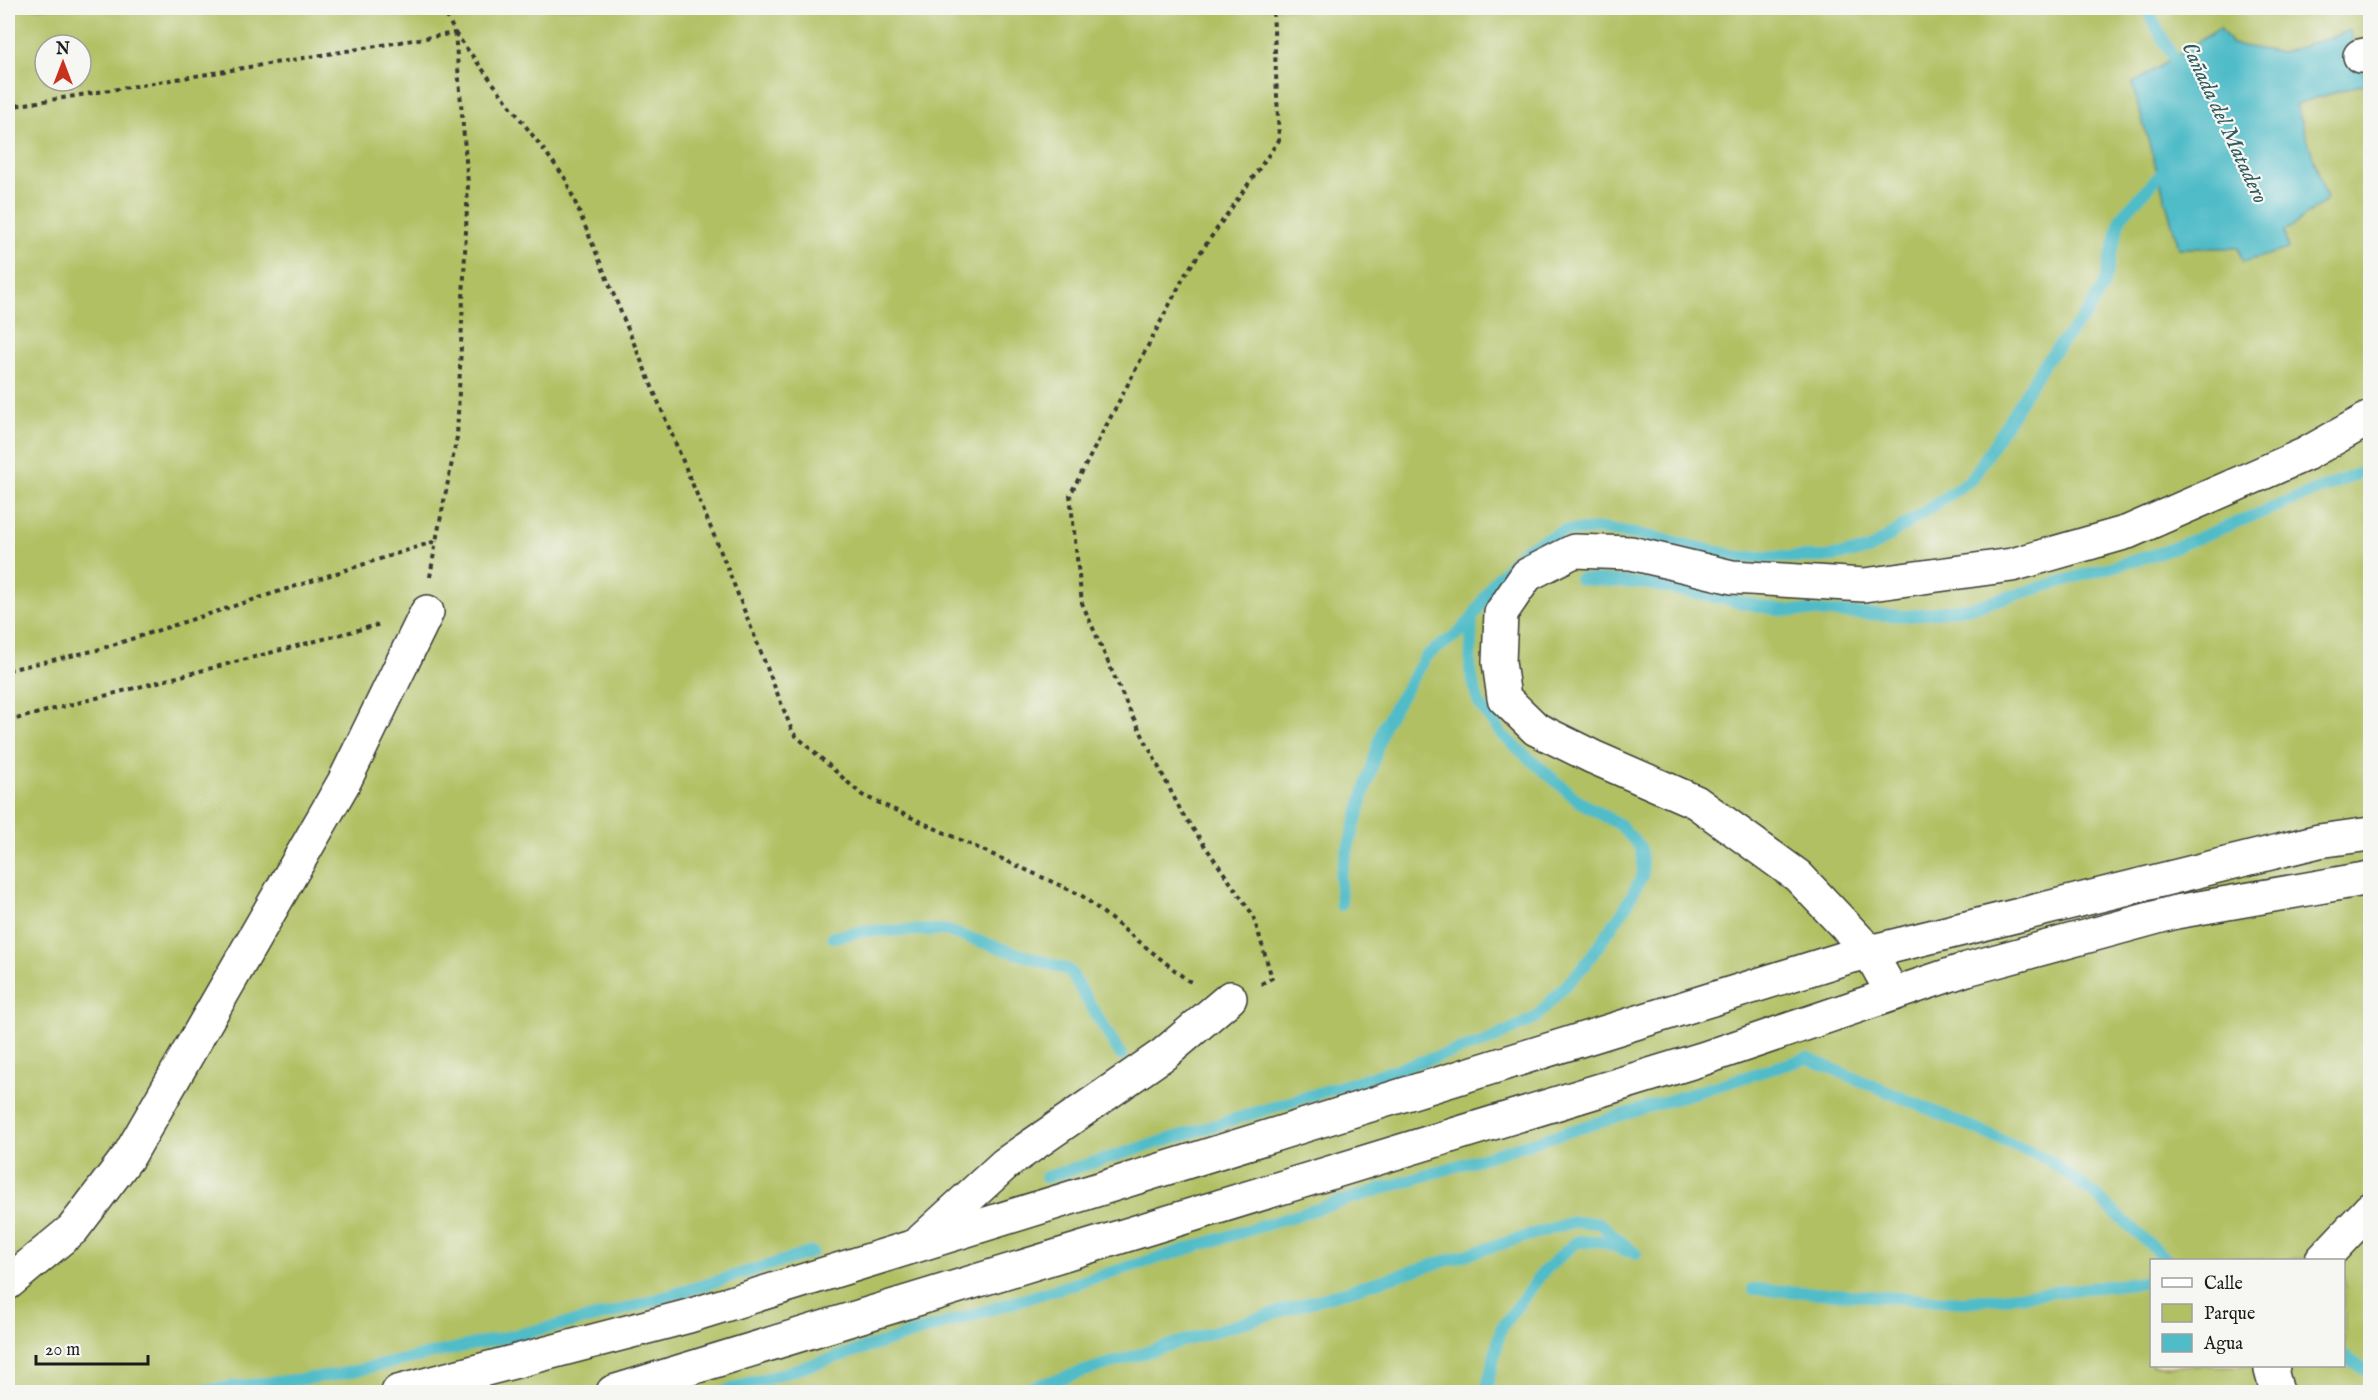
<svg xmlns="http://www.w3.org/2000/svg" width="2378" height="1400" font-family="'IM FELL English',serif">
	<style>
		.green { fill: #b1c062; stroke: #666e3f; stroke-width: 1.5; fill-rule: evenodd }
		.water { fill: #4fbcc8; stroke: #366c72; stroke-width: 1.5 }
		.lines { fill: none; stroke-linecap: round; stroke-linejoin: round }
		.stream { stroke: #4fbcc8; stroke-width: 12 }
		.minor-casing { stroke: #3b3934; stroke-width: 36 }
		.path { stroke: #3b3934; stroke-width: 4; stroke-dasharray: 4.5 4.5; stroke-linecap: butt }
		.minor { stroke: #fff; stroke-width: 33 }
		.labels { text-anchor: middle; stroke-width: 4.5; stroke-linejoin: round; paint-order: stroke }
		.water-label { font-size: 22px; font-style: italic; fill: #305c61; stroke: #f6f6f2 }
	</style>
	<rect width="100%" height="100%" fill="#f6f6f2"/>
	<filter id="ink" filterUnits="userSpaceOnUse"><feTurbulence type="fractalNoise" baseFrequency=".0167" numOctaves="2"/><feDisplacementMap in="SourceGraphic" scale="12" xChannelSelector="R" yChannelSelector="G"/><feConvolveMatrix kernelMatrix="1 2 1 2 8 2 1 2 1" color-interpolation-filters="sRGB"/></filter>
	<filter id="wash" filterUnits="userSpaceOnUse"><feTurbulence type="fractalNoise" baseFrequency=".008" numOctaves="4" result="noise"/><feDisplacementMap in="SourceGraphic" scale="24" xChannelSelector="R" yChannelSelector="G"/><feGaussianBlur stdDeviation="1.35" result="paint"/><feColorMatrix in="noise" values="0 0 0 0 0 0 0 0 0 0 0 0 0 0 0 0 0 1.4 0 .05"/><feComposite in="paint" operator="in"/></filter>
	<g filter="url(#wash)">
		<rect width="100%" height="100%" fill="#eddcb9"/>
		<!-- green -->
		<path class="green" d="M8 8H2370V1392H8ZM45 45H81V81H45ZM2152 1260H2344V1366H2152Z"/>
		<!-- water -->
		<path class="water" d="M2220 28 2232 44 2282 53 2350 31 2367 83 2296 104 2327 200 2284 232 2288 249 2243 262 2238 248H2179L2132 84Z"/>
		<g class="lines">
			<!-- stream -->
			<g class="stream">
				<path d="M2146 8 2181 72"/>
				<path d="M1580 579 1649 584 1779 610 1909 616 1973 607 2163 552 2370 469"/>
				<path d="M1341 905 1340 876 1384 725 1426 656 1459 633 1472 618"/>
				<path d="M833 937 866 931 944 930 1069 970 1121 1055"/>
				<path d="M1046 1177 1488 1041 1535 1018 1584 966 1625 908 1643 874 1641 848 1620 825 1580 802 1502 735 1479 704 1470 670 1472 618 1494 582 1525 549 1563 531 1602 529 1653 537 1740 557H1827L1869 550 1972 479 2045 362 2087 313 2103 287 2121 217 2170 164"/>
				<path d="M1753 1289 1964 1302 2152 1281"/>
				<path d="M2344 1356 2370 1373"/>
				<path d="M189 1392 336 1375 609 1314 812 1252"/>
				<path d="M723 1392 1807 1058 2047 1159 2092 1192 2167 1260"/>
				<path d="M1016 1392 1573 1222 1599 1223 1636 1254"/>
				<path d="M1486 1392 1501 1328 1543 1272 1576 1242 1602 1241 1626 1251"/>
			</g>
		</g>
	</g>
	<g filter="url(#ink)">
		<g class="lines">
			<!-- minor casing -->
			<g class="minor-casing">
				<g id="minor">
					<path d="M2360 56 2370 54"/>
					<path d="M1893 994 1869 951 1798 876 1696 802 1593 757 1536 729 1504 698 1499 662 1501 613 1527 575 1574 551 1631 553 1732 577 1864 585 2012 565 2128 532 2306 454 2370 418"/>
					<path d="M922 1240 1005 1164 1164 1054 1230 998"/>
					<path d="M2322 1260 2370 1209"/>
					<path d="M8 1283 73 1229 130 1154 344 782 427 612"/>
					<path d="M2273 1366 2271 1370 2277 1392"/>
					<path d="M398 1392 689 1316 1845 958 2319 841 2370 834"/>
					<path d="M613 1392 1702 1059 1967 969 2176 912 2370 878"/>
				</g>
			</g>
			<!-- path -->
			<g class="path">
				<path d="M455 33 565 178 725 562 793 733 862 795 1081 895 1187 980 1194 983"/>
				<path d="M8 107 455 33 443 8"/>
				<path d="M430 577 436 541"/>
				<path d="M8 670 97 650 436 541 457 437 468 184 455 33"/>
				<path d="M8 721 381 624"/>
				<path d="M1261 984 1272 978 1253 915 1182 813 1126 703 1082 603 1070 495 1186 273 1279 140 1273 8"/>
			</g>
			<!-- minor -->
			<use href="#minor" class="minor"/>
		</g>
	</g>
	<g class="labels">
		<!-- water labels -->
		<g class="water-label">
			<text transform="translate(2226 122) rotate(65)" y="8">Cañada del Matadero</text>
		</g>
	</g>
	<!-- margin -->
	<rect width="2378" height="1400" fill="none" stroke="#f6f6f2" stroke-width="30"/>
	<!-- legend -->
	<rect x="2150" y="1259" width="195" height="108" fill="#f6f6f2" stroke="#9f9f9c" stroke-width="1.5"/>
	<rect x="2162" y="1278" width="30" height="9" fill="#ffffff" stroke="#9f9f9c" stroke-width="1.5"/>
	<text x="2204" y="1289" font-size="18" fill="#1c1c1c">Calle</text>
	<rect x="2162" y="1304" width="30" height="18" fill="#b1c062" stroke="#9f9f9c" stroke-width="1.5"/>
	<text x="2204" y="1319" font-size="18" fill="#1c1c1c">Parque</text>
	<rect x="2162" y="1334" width="30" height="18" fill="#4fbcc8" stroke="#9f9f9c" stroke-width="1.5"/>
	<text x="2204" y="1349" font-size="18" fill="#1c1c1c">Agua</text>
	<!-- north arrow -->
	<g transform="translate(63 63)"><circle r="28" fill="#f6f6f2" stroke="#9f9f9c" stroke-width="1.5"/>
	<path d="M0-4.5L10 22L0 15L-10 22Z" fill="#c8321e"/>
	<text y="-9" font-size="16" font-weight="bold" text-anchor="middle" fill="#1c1c1c">N</text>
	</g>
	<!-- scale -->
	<path d="M36 1355v9h112v-9" fill="none" stroke="#1c1c1c" stroke-width="3"/>
	<text x="45" y="1355" font-size="18" fill="#1c1c1c" stroke="#f6f6f2" stroke-width="4.5" paint-order="stroke">20 m</text>
</svg>
